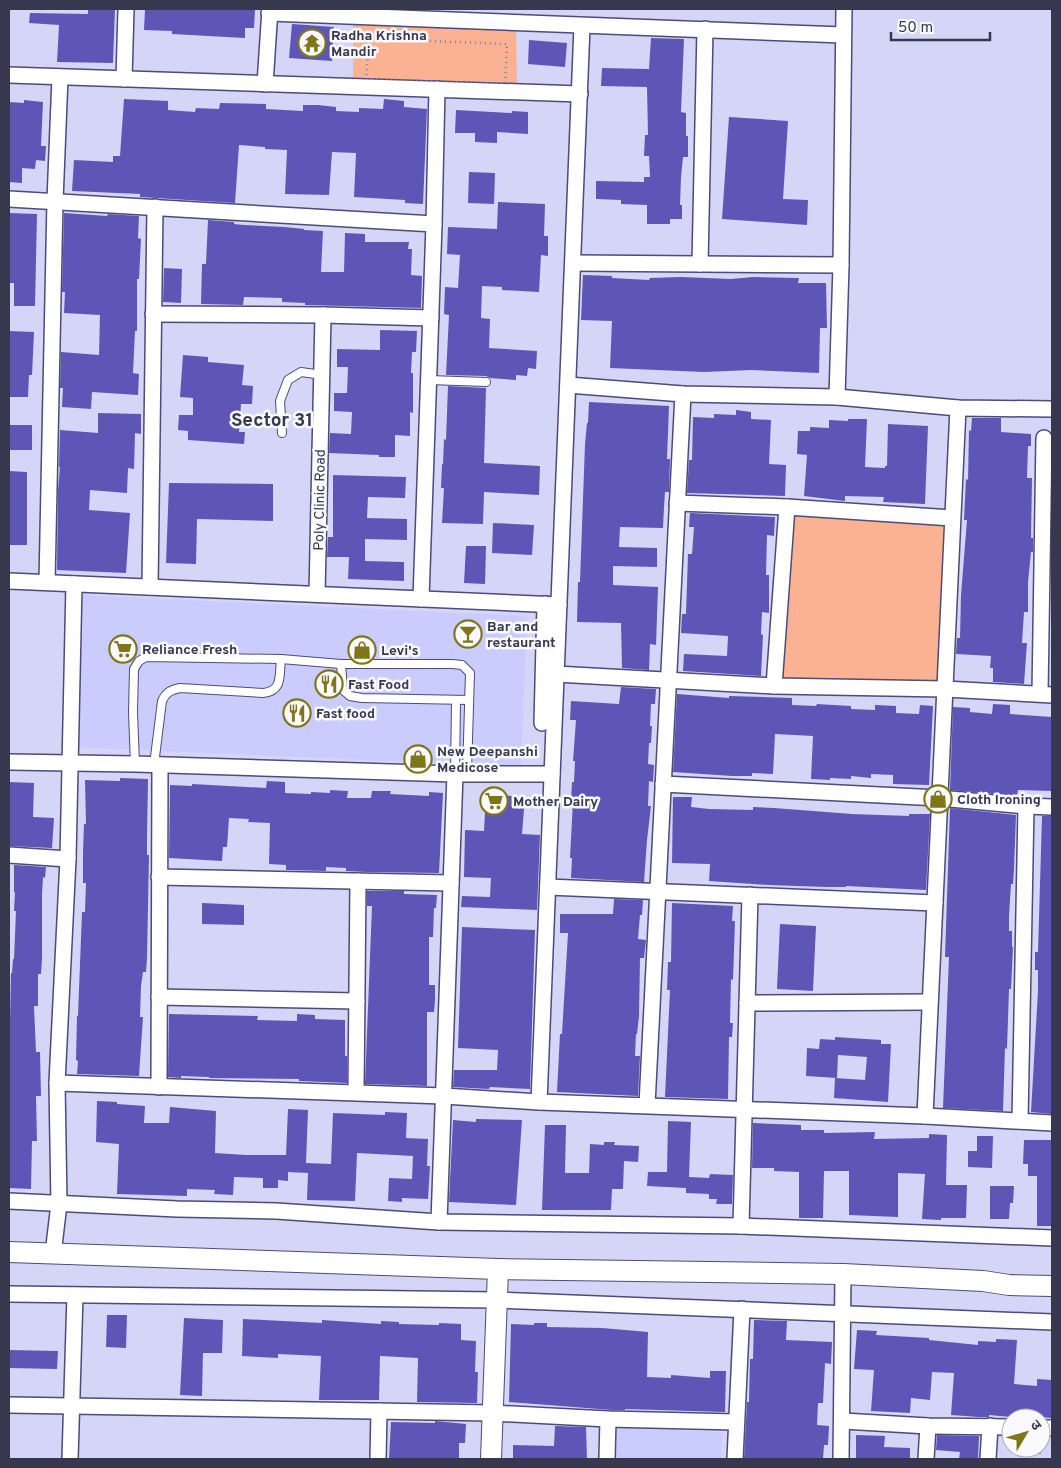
<svg xmlns="http://www.w3.org/2000/svg" width="1061" height="1468" font-family="Overpass,'Noto Sans Devanagari',sans-serif">
	<style>
		.built { fill: #cbccfe }
		.green { fill: #fab293 }
		.building { fill: #5e56b7 }
		.lines { fill: none; stroke-linecap: round; stroke-linejoin: round }
		.lane-casing { stroke: #4c4b7a; stroke-width: 10 }
		.street-casing { stroke: #4c4b7a; stroke-width: 18 }
		.secondary-casing { stroke: #4c4b7a; stroke-width: 22 }
		.path { stroke: #7f809c; stroke-width: 2.5; stroke-dasharray: 1 4; stroke-linecap: butt }
		.lane { stroke: #fff; stroke-width: 8 }
		.street { stroke: #fff; stroke-width: 15 }
		.secondary { stroke: #fff; stroke-width: 20 }
		.labels { text-anchor: middle; stroke-width: 5; stroke-linejoin: round; paint-order: stroke }
		.poi-label { font-size: 14px; font-weight: bold; fill: #37384e; stroke: #f9f9ff; text-anchor: start }
		.street-label { font-size: 14px; fill: #37384e; stroke: #f9f9ff }
		.district-label { font-size: 19px; font-weight: bold; fill: #37384e; stroke: #f9f9ff }
	</style>
	<rect width="100%" height="100%" fill="#d4d5f7"/>
	<!-- built -->
	<g class="built">
		<path d="M79 595 527 616 521 767 73 747Z"/>
		<path d="M617 1428 722 1432 721 1459H616Z"/>
	</g>
	<!-- green -->
	<g class="green">
		<path d="M353 22 516 31 517 88 353 81Z"/>
		<path d="M790 515 944 523 938 686 782 680Z"/>
	</g>
	<!-- building -->
	<g class="building">
		<path d="M88 9H115L113 63 57 62 59 25 29 23 30 13 88 14Z"/>
		<path d="M145 9H246L255 10 254 28H245V38L172 34V31L144 30Z"/>
		<path d="M292 24 334 27 332 61 289 58Z"/>
		<path d="M651 38 684 39 681 112 686 113V136H688V157H683L681 177 680 205H682V219H670V224H647V205L621 204V200L596 199V181L644 182V177H650L649 156H644L645 135H648L647 87 601 86 602 68 649 69Z"/>
		<path d="M529 40 567 43 565 67 528 64Z"/>
		<path d="M124 99 168 101V110L195 112 196 108 219 109 220 103 266 104V109L303 111V105H318L336 107V111L359 112V108L383 109 384 99 404 101V107L427 109 423 204 405 203V200L354 197 356 153 332 152 329 195 285 194 287 150 265 149V147L239 145 235 203 140 197V194L72 191 74 160 113 162V156H120Z"/>
		<path d="M24 100 43 102 41 146H46L45 161 36 160 35 169 22 168V183L9 182V102L24 103Z"/>
		<path d="M456 110 512 113V111L528 112V134L497 132V143L475 142V133H455Z"/>
		<path d="M729 117 788 121 783 199 808 200 807 225 722 219Z"/>
		<path d="M469 172 495 173 494 204 468 203Z"/>
		<path d="M498 202 545 204 544 236H548V256L541 255 539 292 502 290V287L482 286 481 318 490 319 489 348 537 351 536 369 528 368 527 376 516 375V380L490 378 486 376 446 375 449 315 444 314 445 287 458 288 460 255 447 254 448 227 497 229Z"/>
		<path d="M9 213 37 214 35 306H14V283H9Z"/>
		<path d="M64 213 107 216 108 214 139 216 138 238 141 239 139 279H137V331H135L133 373 139 374 138 395 92 392 91 409 62 407 63 388H60L61 352 99 355 100 315 64 313 65 292H62Z"/>
		<path d="M208 220 234 222V224L244 225 285 227 304 229V230L323 231 321 272H344L345 233 365 234V242H409L408 249H412L411 275 422 276 421 308 305 305V303L282 302V298L244 297 243 305 201 304 202 264H206Z"/>
		<path d="M164 268 182 269 181 303 163 302Z"/>
		<path d="M583 275 612 276V278L649 280 650 278 681 277 731 279 753 277 799 278 798 283H826L827 328H820L819 373 751 370 704 372 610 368 612 321 581 320Z"/>
		<path d="M380 330 417 331 416 352H412L411 373H413V413L410 412V436L395 435V457H379V455L329 453 330 433 351 434 352 412 334 411V393H347L348 367H337V349L380 350Z"/>
		<path d="M9 331 34 332 32 375H29L28 397H9Z"/>
		<path d="M183 355 208 357V362L244 365 242 385 253 386 252 404H241L239 432H245L244 444 188 440V431L178 430 179 415H193V398L180 397Z"/>
		<path d="M448 386 486 388 484 463 540 466 539 495 484 492 483 524 442 523 444 488H441L442 464H443L444 439 446 440Z"/>
		<path d="M589 402 669 406 667 459H670L669 492H665L664 507 663 528 620 527 619 547 657 548V567L613 566V585L658 587 656 645 650 644 649 670 622 668 621 623 577 622 578 582H580L585 444 587 423H588Z"/>
		<path d="M736 410 751 412V419L771 420 769 464 786 465 785 496 687 493 689 460H692L693 417 714 418V414L736 415Z"/>
		<path d="M98 413 141 414V434L135 433 134 469 128 468 127 493 90 490 89 510 130 513 126 573 57 570 58 490 60 467H59L60 430 98 433Z"/>
		<path d="M972 418H1001V432L1031 434V446H1028L1027 478H1032L1031 538H1033V552H1031L1028 582V612H1024L1022 643H1027L1024 684 993 682V668H990L991 656 956 654 957 638H960L961 595 967 520H964L966 479 968 480 969 430 971 431Z"/>
		<path d="M848 419H867L865 467 885 468V466H887L888 424 928 426 925 504 883 502 884 497 845 496V501L804 496 807 455 797 454 798 431H810V427L829 428V420L848 421Z"/>
		<rect x="9" y="425" width="23" height="25"/>
		<path d="M9 471 27 472V545H9Z"/>
		<path d="M333 475 406 477 405 498 368 497 367 518 407 519V540L365 539V561L404 562V581L348 579 349 557H327L328 537H333Z"/>
		<path d="M169 483 273 484V521L197 519 196 564 166 563Z"/>
		<path d="M690 513 775 517 774 536 767 535 766 575H769V613L762 612 761 634 763 635 761 676 683 671 684 654 727 656 728 636 681 633 682 614H686L688 554H692L694 527H689Z"/>
		<path d="M493 523 534 525 532 555 492 553Z"/>
		<path d="M466 546H486L485 584 464 583Z"/>
		<path d="M621 687 656 689 655 704H651L650 726H652L651 743H649L648 764 654 765 653 782 649 781 648 806H651L647 840 644 882 571 878 572 858H570L573 801H571L572 782H574L575 761H573L576 720H570L571 701 619 704Z"/>
		<path d="M677 694 729 698V696L792 698V705L816 706 817 704 833 705 851 706V709L875 710V705L896 706V713L919 714 920 705 933 706 929 785 893 784V775L871 774V778L851 776V779L830 778V780L811 779 813 736 775 734 773 774 752 773V776H732L673 772Z"/>
		<path d="M993 704 1010 705V714L1052 717V791L1018 790 1017 796 950 790 953 707 970 708V712L992 714Z"/>
		<path d="M120 778 148 779 147 839V855H149L147 958 146 972H143L141 986 140 1017H143L139 1076 77 1074 78 1061 76 1060 77 1016H78L82 912H85L86 883H83V852L84 824H86L85 780 120 781Z"/>
		<path d="M267 781 285 782V793L311 794V792L330 793V790L348 791 347 798H371L372 791H391L390 794 429 796V792L443 793 439 873 367 872 346 871V868L326 867V871L286 870V865L269 864 270 823 248 822 249 819 229 818 227 847H223L222 861 169 858 170 785 192 786V784L266 788Z"/>
		<path d="M9 782 34 783 33 817 54 818 52 848 9 846Z"/>
		<path d="M486 794 525 797 522 834 540 835 537 910 461 907 462 896 490 897 491 878 464 877 465 830 484 831Z"/>
		<path d="M673 797H692L691 807 709 809 753 810V807L774 808 852 814 909 816V814H930L926 890 846 886V887H826L769 885 709 881 710 864 672 863Z"/>
		<path d="M950 808 1016 815 1014 869 1013 884H1011L1009 916V931H1012V947H1013L1011 989H1009L1007 1049 1005 1048 1003 1111 943 1108 949 957H945Z"/>
		<path d="M1042 816H1052V1114L1031 1112 1038 991V970H1035V952H1038Z"/>
		<path d="M14 865 46 867 45 878 43 877 42 894V959L41 974H38V1006H34L36 1052H40L41 1096H36L37 1141H32L31 1189 9 1188V1019H10L11 973H12L13 959H14L16 911H14L15 892H14Z"/>
		<path d="M367 891H404V894L437 895 436 908H434L433 937H429V985H435V1000L434 1012H427V1086L365 1084 372 906H367Z"/>
		<path d="M614 899 643 900 642 915H640L638 939 646 940 644 958H640L639 1016 637 1034H636L635 1056H640L638 1096 557 1092 560 1034H562L568 933H560V914H613Z"/>
		<path d="M202 903 244 905V925L202 924Z"/>
		<path d="M672 903 733 906 732 921H735L733 980 731 979 730 1023H733L732 1037H729L728 1099 665 1097 670 990H667L668 962H671Z"/>
		<path d="M780 924 816 926 813 991 777 989Z"/>
		<path d="M462 927 535 930 530 1089 490 1087 489 1089 453 1087 454 1070H497L498 1050 458 1048Z"/>
		<path d="M169 1014 258 1016 257 1020 297 1021V1014L315 1015V1019L345 1020V1056H347V1083L299 1081V1079L209 1078V1077L181 1076V1078L168 1077Z"/>
		<path d="M835 1037 881 1040V1044H891L888 1102 834 1098 835 1078 865 1080 867 1057 838 1055 837 1078 806 1076 807 1048 819 1049 820 1039 835 1040Z"/>
		<path d="M97 1101 117 1102V1104L145 1106 144 1123H169L170 1107 216 1111 215 1153 246 1155H286L288 1109 308 1110 306 1163 331 1164 333 1113 385 1115V1112L407 1113 406 1138 428 1139 427 1166H430L428 1199 402 1198V1202L388 1201 389 1178 412 1179 413 1156 357 1153 355 1201 307 1200 308 1173 288 1172V1181L278 1180V1188H263V1178L234 1177 233 1195 214 1194 215 1190 187 1189V1196L117 1194 119 1144 96 1142Z"/>
		<path d="M476 1119 522 1120 516 1205 449 1202 453 1120 476 1122Z"/>
		<path d="M668 1121 691 1122 689 1177 709 1178 710 1174 733 1175 732 1204H716L717 1199H709V1194L686 1193V1188L647 1186 648 1172H667Z"/>
		<path d="M753 1123 801 1125V1130H824V1133L875 1132 874 1139 929 1138V1134L947 1135 946 1185H967L966 1218H941V1220L922 1219 925 1174 898 1173V1217L849 1215V1171H824L823 1218H799V1172L774 1171V1168H752Z"/>
		<path d="M545 1125H566L565 1173H589L590 1144 604 1145V1142H615L614 1145 639 1146 638 1162 624 1161 623 1189H612L611 1210H542Z"/>
		<path d="M977 1136H993L992 1168 968 1167V1151H977Z"/>
		<path d="M1024 1140H1051V1150H1052V1226H1037V1176H1028V1164H1023Z"/>
		<path d="M990 1186H1014L1013 1203H1010L1009 1219H990Z"/>
		<path d="M107 1315H127L126 1348 106 1347Z"/>
		<path d="M184 1318 223 1320 222 1353H203L202 1396 180 1395Z"/>
		<path d="M243 1319 322 1323V1320L381 1324V1321L399 1322V1324L439 1325V1323L461 1324V1340L476 1341 475 1372H478L477 1403 417 1402 418 1358 380 1356 379 1400H319L321 1356 278 1354V1358L242 1356Z"/>
		<path d="M754 1320 787 1321 786 1340 832 1342 831 1364 825 1363 823 1403H818L817 1425 829 1426 828 1445H824L823 1459H744L747 1402H749L750 1359H753Z"/>
		<path d="M534 1323H547V1327L602 1328 648 1332 647 1377 671 1378V1375L710 1378V1371H726L725 1412 625 1409V1410H612L509 1402 511 1324 534 1325Z"/>
		<path d="M857 1330 877 1331 876 1335 929 1338V1340L978 1345V1341L996 1342V1339L1017 1340 1014 1384 1037 1386V1379L1052 1380V1418L1011 1415V1417L989 1415V1417H979L951 1415 954 1373 932 1372 930 1400 911 1398 910 1413 871 1411 874 1370 854 1369Z"/>
		<path d="M9 1350 58 1351 57 1369 9 1368Z"/>
		<path d="M435 1421 466 1424 465 1443H459V1459H389L391 1422 435 1423Z"/>
		<path d="M555 1426 586 1427 587 1459H513V1445L554 1446Z"/>
		<path d="M856 1435 885 1436 884 1447 910 1448V1459H856Z"/>
		<path d="M937 1435 979 1436 978 1459H959L960 1452 936 1450Z"/>
	</g>
	<g class="lines">
		<!-- lane casing -->
		<g class="lane-casing">
			<g id="lane">
				<path d="M429 380 486 382"/>
				<path d="M282 433 280 401 288 380 301 372 322 375"/>
				<path d="M341 664 343 690 350 696 362 698 469 700"/>
				<path d="M135 764 133 712 134 669 139 661 146 657 281 659 341 664H452L462 665 470 673 467 773"/>
				<path d="M154 765 162 701C166 692 171 690 180 688L263 693C283 691 279 676 281 659"/>
				<path d="M455 774 456 700"/>
			</g>
		</g>
		<!-- street casing -->
		<g class="street-casing">
			<g id="street">
				<path d="M269 13 843 35"/>
				<path d="M9 75 580 94"/>
				<path d="M124 79 126 9"/>
				<path d="M265 84 270 9"/>
				<path d="M9 199 434 224"/>
				<path d="M573 263 841 265"/>
				<path d="M700 264 705 29"/>
				<path d="M153 314 323 315 431 318"/>
				<path d="M568 385 683 394 837 397 958 408 1052 409"/>
				<path d="M837 397 841 265 844 9"/>
				<path d="M677 503 787 507 952 518"/>
				<path d="M9 581 559 605"/>
				<path d="M47 582 55 201 60 77"/>
				<path d="M150 587 155 207"/>
				<path d="M317 594 323 315"/>
				<path d="M421 599 434 224 437 89"/>
				<path d="M556 674 774 686 945 689 1052 695"/>
				<path d="M774 686 787 507"/>
				<path d="M1040 694 1044 438"/>
				<path d="M542 723 545 604"/>
				<path d="M9 762 135 764 455 774H552"/>
				<path d="M663 784 939 798 1026 806 1052 807"/>
				<path d="M9 855 68 859"/>
				<path d="M159 877 451 883"/>
				<path d="M548 887 935 903"/>
				<path d="M159 997 357 1001"/>
				<path d="M747 1003 930 1002"/>
				<path d="M57 1083 444 1096 539 1102 925 1116 1052 1123"/>
				<path d="M159 1087 160 765"/>
				<path d="M356 1092 358 881"/>
				<path d="M539 1102 582 26"/>
				<path d="M647 1105 683 394"/>
				<path d="M925 1116 958 408"/>
				<path d="M1020 1121 1026 806"/>
				<path d="M9 1201 177 1209 276 1211 439 1222 741 1226 1052 1238"/>
				<path d="M439 1222 455 774"/>
				<path d="M741 1226 750 895"/>
				<path d="M53 1254 59 1204 57 1083 68 859 74 584"/>
				<path d="M9 1294 496 1300 1052 1322"/>
				<path d="M9 1405 492 1413 608 1419 736 1422"/>
				<path d="M843 1421 928 1426 1011 1427"/>
				<path d="M1041 1428H1052"/>
				<path d="M70 1459 75 1295"/>
				<path d="M378 1459 379 1411"/>
				<path d="M607 1459 608 1419"/>
				<path d="M735 1459 742 1309"/>
				<path d="M841 1459 843 1274"/>
				<path d="M926 1459 928 1426"/>
				<path d="M988 1459 990 1426"/>
			</g>
		</g>
		<!-- secondary casing -->
		<g class="secondary-casing">
			<g id="secondary">
				<path d="M9 1252 498 1269 843 1274 983 1281 1009 1285 1052 1286"/>
				<path d="M491 1459 498 1269"/>
			</g>
		</g>
		<!-- path -->
		<g class="path">
			<path d="M375 39 507 44 505 84 366 79 369 40Z"/>
			<path d="M1040 1459V1448"/>
		</g>
		<!-- lane -->
		<use href="#lane" class="lane"/>
		<!-- street -->
		<use href="#street" class="street"/>
		<!-- secondary -->
		<use href="#secondary" class="secondary"/>
	</g>
	<!-- icons -->
	<defs>
		<g id="temple-ring" transform="scale(1.4375)"><circle r="9.5" fill="#f9f9ff" stroke="#7e7619" stroke-width="1.5"/><path d="M0-6L5-2H3V0L6.5 2.5H4V6H1.5V3h-3V6H-4V2.5H-6.5L-3 0V-2H-5Z" fill="#7e7619"/></g>
		<g id="bar-ring" transform="scale(1.4375)"><circle r="9.5" fill="#f9f9ff" stroke="#7e7619" stroke-width="1.5"/><path d="M-6-5H6L.8 .8V4.5H3.5V6h-7V4.5H-.8V.8Z" fill="#7e7619"/></g>
		<g id="supermarket-ring" transform="scale(1.4375)"><circle r="9.5" fill="#f9f9ff" stroke="#7e7619" stroke-width="1.5"/><path d="M-6-5.5h2.5l.6 2H6L4.5 2H-2.5L-4.4-4H-6ZM-1.5 3.2a1.3 1.3 0 1 0 .1 0ZM3 3.2a1.3 1.3 0 1 0 .1 0Z" fill="#7e7619"/></g>
		<g id="shop-ring" transform="scale(1.4375)"><circle r="9.5" fill="#f9f9ff" stroke="#7e7619" stroke-width="1.5"/><path d="M-5-2.5h2.3a2.7 3.5 0 0 1 5.4 0H5L5.5 6h-11ZM-1.5-2.5h3a1.5 2.3 0 0 0-3 0Z" fill="#7e7619"/></g>
		<g id="restaurant-ring" transform="scale(1.4375)"><circle r="9.5" fill="#f9f9ff" stroke="#7e7619" stroke-width="1.5"/><path d="M-5-6h1v4h1v-4h1v4h1v-4h1v5L-1.5 .5V6h-2V.5L-5-1ZM5-6V6H3V1.5H1.5Q1.5-4 5-6Z" fill="#7e7619"/></g>
	</defs>
	<g fill-rule="evenodd">
		<use href="#temple-ring" x="312" y="43"/>
		<use href="#bar-ring" x="468" y="634"/>
		<use href="#supermarket-ring" x="123" y="649"/>
		<use href="#shop-ring" x="362" y="650"/>
		<use href="#restaurant-ring" x="329" y="684"/>
		<use href="#restaurant-ring" x="297" y="713"/>
		<use href="#shop-ring" x="418" y="759"/>
		<use href="#shop-ring" x="938" y="799"/>
		<use href="#supermarket-ring" x="494" y="801"/>
	</g>
	<g class="labels">
		<!-- poi labels -->
		<g class="poi-label">
			<text x="331" y="40">Radha Krishna<tspan x="331" dy="16">Mandir</tspan></text>
			<text x="487" y="631">Bar and<tspan x="487" dy="16">restaurant</tspan></text>
			<text x="142" y="654">Reliance Fresh</text>
			<text x="381" y="655">Levi's</text>
			<text x="348" y="689">Fast Food</text>
			<text x="316" y="718">Fast food</text>
			<text x="437" y="756">New Deepanshi<tspan x="437" dy="16">Medicose</tspan></text>
			<text x="957" y="804">Cloth Ironing</text>
			<text x="513" y="806">Mother Dairy</text>
		</g>
		<!-- street labels -->
		<g class="street-label">
			<text transform="translate(319 500) rotate(-89)" y="5">Poly Clinic Road</text>
		</g>
		<!-- district labels -->
		<g class="district-label">
			<text x="272" y="426">Sector 31</text>
		</g>
	</g>
	<!-- border -->
	<rect width="1061" height="1468" fill="none" stroke="#37384e" stroke-width="20"/>
	<!-- north arrow -->
	<g transform="translate(1026 1433) rotate(52)"><circle r="24" fill="#f9f9ff" stroke="#abacb8"/>
	<path d="M0-4L9 19L0 12L-9 19Z" fill="#7e7619"/>
	<text y="-8" font-size="14" font-weight="bold" text-anchor="middle" fill="#37384e">उ</text>
	</g>
	<!-- scale -->
	<path d="M891 32v8h99v-8" fill="none" stroke="#37384e" stroke-width="2.5"/>
	<text x="898" y="32" font-size="15" fill="#37384e" stroke="#f9f9ff" stroke-width="4" paint-order="stroke">50 m</text>
</svg>
